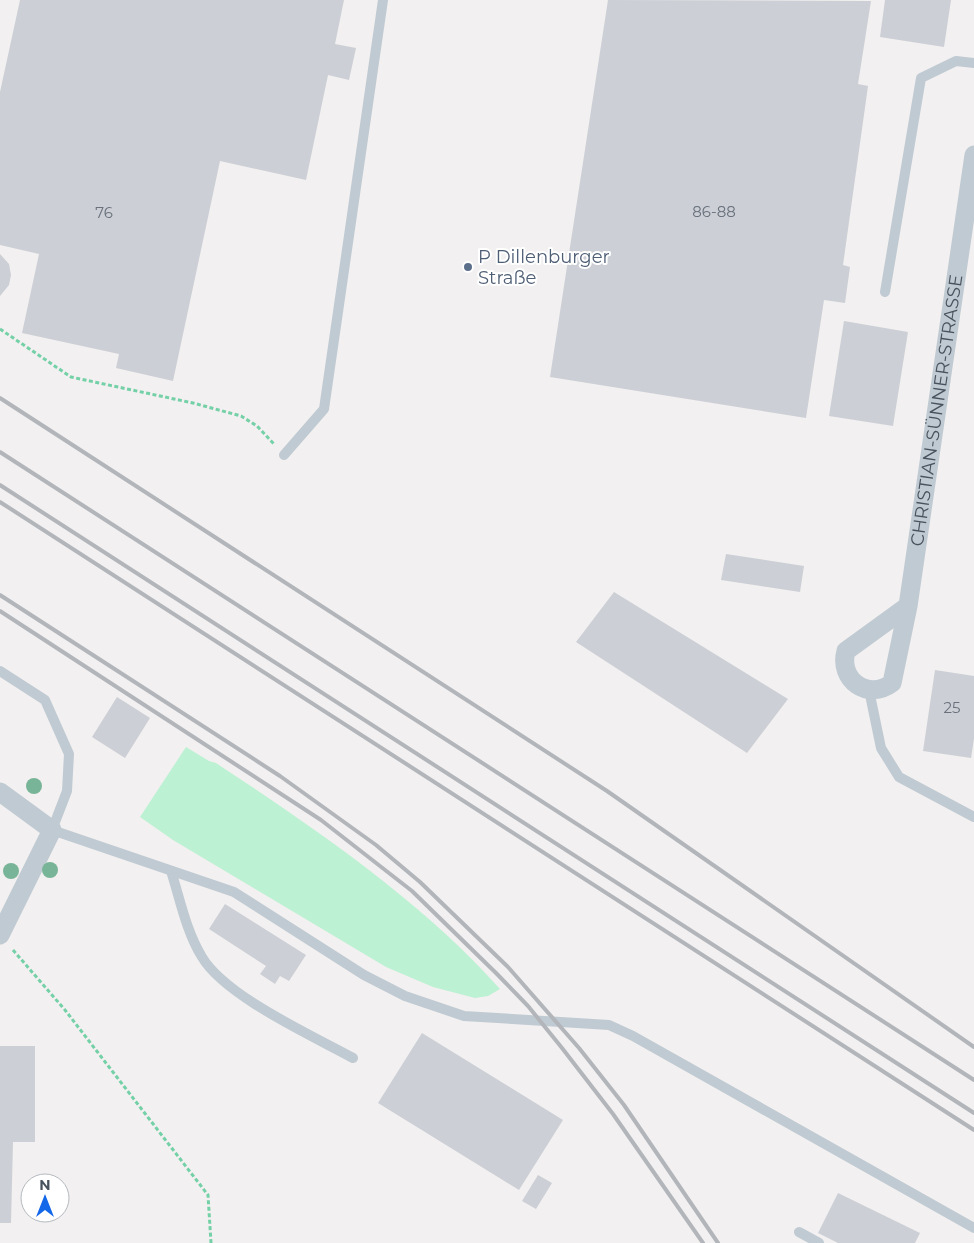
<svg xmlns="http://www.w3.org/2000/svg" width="974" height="1243" font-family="Montserrat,sans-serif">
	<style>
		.green { fill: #bdf1d3 }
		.building { fill: #cccfd5 }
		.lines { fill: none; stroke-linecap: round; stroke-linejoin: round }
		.path { stroke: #74d0a7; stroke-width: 3; stroke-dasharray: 4 2.5; stroke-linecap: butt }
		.lane { stroke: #c0cad2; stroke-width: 10 }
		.street { stroke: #c0cad2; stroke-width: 19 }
		.rail { stroke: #b2b5ba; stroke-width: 4 }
		.tree { fill: #78b498 }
		.service-dot { fill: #5c6f8a; stroke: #fff; stroke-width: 2 }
		.labels { text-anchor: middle; stroke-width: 4; stroke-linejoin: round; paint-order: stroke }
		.number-label { font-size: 15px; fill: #68717c }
		.service-label { font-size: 18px; fill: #4e5e75; stroke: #fff; text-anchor: start }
		.street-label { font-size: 18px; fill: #47525e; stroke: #fff }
	</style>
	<rect width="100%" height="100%" fill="#f2f0f0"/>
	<!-- green -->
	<path class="green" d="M186 747 209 761 216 763C313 827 423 902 500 989L488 996 475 998 433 987 386 967 173 840 140 817Z"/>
	<!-- building -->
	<g class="building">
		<path d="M20 0H344L335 44 356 48 349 80 328 75 306 180 220 161 173 381 116 368 119 354 22 333 39 254 0 245V92Z"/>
		<path d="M608 0 871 1 858 84 868 86 843 265 850 267 845 303 824 300 806 418 550 377Z"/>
		<path d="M885 0H951L944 47 880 37Z"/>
		<path d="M0 254 9 264 11 275 9 285 0 296Z"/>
		<path d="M844 321 908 332 893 426 829 416Z"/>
		<path d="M726 554 804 566 800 592 721 580Z"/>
		<path d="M614 592 788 699 747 753 576 642Z"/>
		<path d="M935 670 974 676V739L971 758 923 751Z"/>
		<path d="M117 697 150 718 125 758 92 737Z"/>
		<path d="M225 904 306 955 289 981 280 976 275 984 260 974 266 966 209 929Z"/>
		<path d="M422 1033 563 1120 519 1190 378 1103Z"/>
		<path d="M0 1046H35V1142H13L11 1223H0Z"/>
		<path d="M538 1175 552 1183 536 1209 522 1201Z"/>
		<path d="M838 1193 920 1233 915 1243H838L818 1233Z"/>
	</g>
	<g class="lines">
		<!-- path -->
		<g class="path">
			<path d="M0 329 71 377 193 403 241 416 257 426 274 444"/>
			<path d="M13 950 65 1010 208 1195 211 1243"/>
		</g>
		<!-- lane -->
		<g class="lane">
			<path d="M885 292 921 78 956 61 974 63"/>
			<path d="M284 455 324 409 383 0"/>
			<path d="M0 671 45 700 69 754 67 791 52 830 234 892 364 975 405 996 464 1016 609 1025 633 1036 974 1228"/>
			<path d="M869 690 881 748 899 777 974 817"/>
			<path d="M171 871C180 899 186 931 202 957 225 996 311 1035 353 1058"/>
			<path d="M799 1232 819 1243"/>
		</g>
		<!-- street -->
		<g class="street">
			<path id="s1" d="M908 606 846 651C838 680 868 701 892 683L908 606 974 155"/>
			<path d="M0 792 52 830 0 935"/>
		</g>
		<!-- rail -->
		<g class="rail">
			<path d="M0 398 607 791 974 1047"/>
			<path d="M0 452 974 1080"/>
			<path d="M0 485 974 1113"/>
			<path d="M0 502 974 1130"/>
			<path d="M0 595 280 776 376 845 420 882 508 967 579 1048 624 1105 718 1243"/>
			<path d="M0 611 321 820 412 891 496 973 528 1006 562 1048 613 1114 703 1243"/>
		</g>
	</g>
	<!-- trees -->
	<g class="tree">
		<circle cx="34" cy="786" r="8"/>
		<circle cx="50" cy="870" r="8"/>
		<circle cx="11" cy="871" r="8"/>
	</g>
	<!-- markers -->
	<circle class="service-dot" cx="468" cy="267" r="5"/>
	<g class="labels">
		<!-- number labels -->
		<g class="number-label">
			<text x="714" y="217">86-88</text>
			<text x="104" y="218">76</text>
			<text x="952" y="713">25</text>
		</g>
		<!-- service labels -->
		<g class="service-label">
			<text x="478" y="263">P Dillenburger<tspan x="478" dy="21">Straße</tspan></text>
		</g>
		<!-- street labels -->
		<g class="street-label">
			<text dy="6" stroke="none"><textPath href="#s1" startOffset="428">CHRISTIAN-SÜNNER-STRASSE</textPath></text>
		</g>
	</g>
	<!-- north arrow -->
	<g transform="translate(45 1198)"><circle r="24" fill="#ffffff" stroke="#b5babf"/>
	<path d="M0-4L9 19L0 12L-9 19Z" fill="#1367e9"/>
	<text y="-8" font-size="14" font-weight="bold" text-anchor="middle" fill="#47525e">N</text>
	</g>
</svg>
